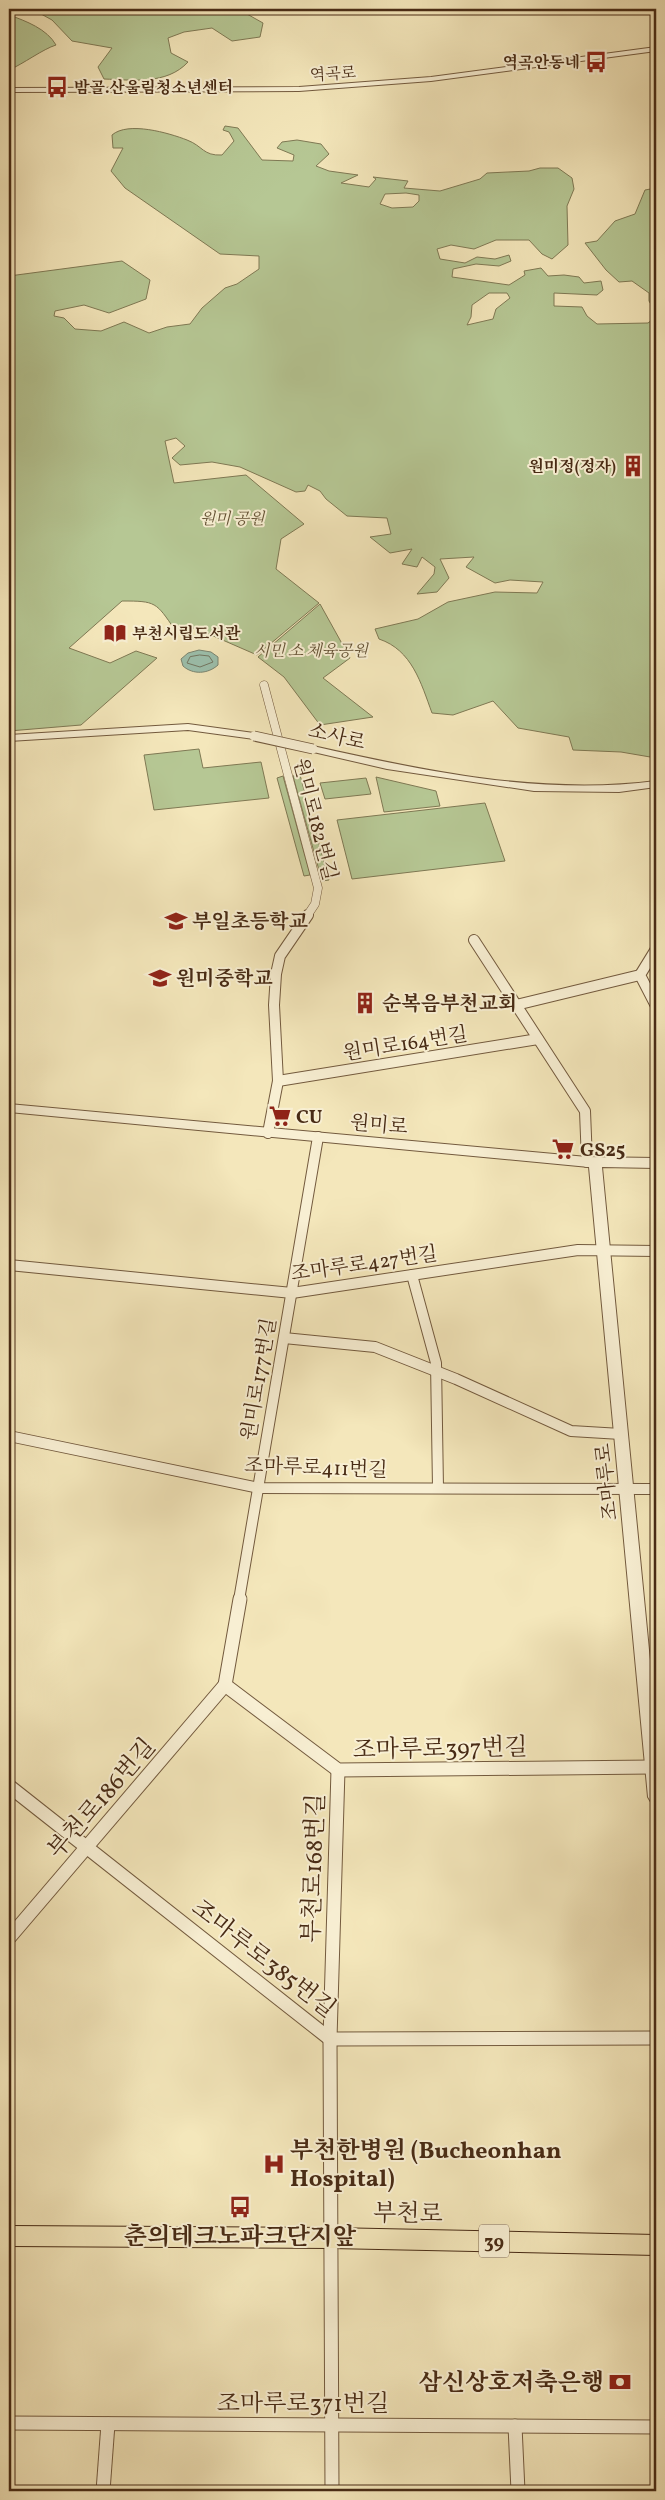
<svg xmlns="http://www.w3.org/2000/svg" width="665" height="2500" font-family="Vollkorn,'Noto Serif KR',serif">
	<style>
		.green { fill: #b6c794; stroke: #7f7954; fill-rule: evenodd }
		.water { fill: #9cc0ad; stroke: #7a8470 }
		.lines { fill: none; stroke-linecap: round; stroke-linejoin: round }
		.shore { stroke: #727661; stroke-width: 1 }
		.minor-far2-casing { stroke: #735a3e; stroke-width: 9 }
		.minor-far1-casing { stroke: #735a3e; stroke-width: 12 }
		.minor-casing { stroke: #735a3e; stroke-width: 15 }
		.tertiary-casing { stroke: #735a3e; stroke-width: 2 }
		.primary-casing { stroke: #482b15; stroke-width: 2 }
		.minor-far2 { stroke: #f8efd3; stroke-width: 8 }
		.minor-far1 { stroke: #f8efd3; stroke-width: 10 }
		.minor { stroke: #f8efd3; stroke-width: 13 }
		.tertiary { fill: #f8efd3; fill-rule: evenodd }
		.primary { fill: #f4e7bb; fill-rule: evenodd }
		.tertiary-bridge-casing { stroke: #735a3e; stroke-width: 11; stroke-linecap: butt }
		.tertiary-bridge { stroke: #f8efd3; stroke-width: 9 }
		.labels { text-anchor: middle; stroke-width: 4; stroke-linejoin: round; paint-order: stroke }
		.far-poi-label { font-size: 16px; font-weight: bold; fill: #482b15; stroke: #f8efd3; text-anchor: end }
		.far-street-label { font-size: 16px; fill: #482b15; stroke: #f8efd3 }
		.far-park-label { font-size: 16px; font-style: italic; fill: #645235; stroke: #f8efd3 }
		.shield { fill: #f8efd3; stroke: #7d664e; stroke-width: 1 }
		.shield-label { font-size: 19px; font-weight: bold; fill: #482b15 }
		.street-label { font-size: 20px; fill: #482b15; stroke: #f8efd3 }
		.poi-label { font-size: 20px; font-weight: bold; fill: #482b15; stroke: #f8efd3; text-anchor: start }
		.near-street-label { font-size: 24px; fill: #482b15; stroke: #f8efd3 }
		.near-poi-label { font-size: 24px; font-weight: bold; fill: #482b15; stroke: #f8efd3; text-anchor: start }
	</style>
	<rect width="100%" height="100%" fill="#f4e7bb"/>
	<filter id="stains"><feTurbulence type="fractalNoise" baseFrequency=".004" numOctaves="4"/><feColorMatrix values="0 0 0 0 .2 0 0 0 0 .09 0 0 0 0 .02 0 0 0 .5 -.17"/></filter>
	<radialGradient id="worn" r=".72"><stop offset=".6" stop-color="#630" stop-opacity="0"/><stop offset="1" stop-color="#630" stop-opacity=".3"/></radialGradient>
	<!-- green -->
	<g class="green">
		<path d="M32 9H251L247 14 263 23 260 37 232 41 212 28 184 32 168 38 171 53 188 62C167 85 132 80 104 79L98 67 112 48 72 41 52 20Z"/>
		<path d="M9 15C26 21 47 29 56 45 43 49 23 64 9 70Z"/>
		<path d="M225 126 238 128 262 160 293 161 294 155 277 148 282 142 297 140 321 144 329 154 316 166 329 171 358 175 341 183 369 187 376 179 373 177 408 181 404 188 440 191 480 179 487 173 529 171 540 168H558L572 178 574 189 567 206 568 245 552 259 542 254 529 240H496L474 249 451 245 437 249 440 259 465 263 477 257 495 259 509 255 511 261 499 266 476 264 453 269 452 277 509 285 525 275 524 271 541 268 548 276 564 275 579 277 584 283 601 281 603 290 597 295 554 293V306L582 307 587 316 597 324 648 323 656 317V758L621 752 573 750 569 737 518 728 493 701 453 715 432 713C421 683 412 650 379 639L375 629 418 619 448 602 495 592 537 593 543 582 510 580 495 583 466 567 474 557 440 559 449 578 437 592 417 594 434 574 435 567 422 557 417 567 402 564 412 549 390 553 370 537 391 534 387 518 347 516 326 499 320 491 308 485 305 491 296 492 240 467 212 462 180 465 172 458 185 446 176 438 165 441 174 483 246 475 304 524 281 539 276 569 319 603 257 655 195 628 175 630C156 602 156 601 122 601L69 648 110 663 136 651 157 658 81 725 9 731V276L122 261 150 280 146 299 109 313 84 305 55 311 54 316 64 318 75 329 101 331 124 322 149 333 167 327 190 324 202 308 225 288 237 284 259 269V256L220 254 125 188 111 171 123 148H113L112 135C128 121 169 133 187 140 203 146 203 156 222 155L234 141 229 132 223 130ZM406 193 419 195V201L413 207 392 208 380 204 385 194ZM489 293H507L510 298 496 309 493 319 467 325 471 317 472 305Z"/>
		<path d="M656 188V313L649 301V293L632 281 619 282 606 270 585 243 597 241 615 221 635 214 645 190Z"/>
		<path d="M320 604 350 658 323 678 373 717 320 725 284 677 258 657Z"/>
		<path d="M199 749 203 768 261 762 269 798 154 810 144 755Z"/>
		<path d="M300 775 329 880 322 881 293 776Z"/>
		<path d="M283 776 310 875 304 876 277 778Z"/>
		<path d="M376 777 436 791 440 806 384 812Z"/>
		<path d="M366 778 371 794 325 799 320 783Z"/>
		<path d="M485 803 505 861 352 879 337 820Z"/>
	</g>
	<!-- water -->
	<path class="water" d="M199 650 211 652 218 657V665C208 674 193 675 183 666L181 659 188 653Z"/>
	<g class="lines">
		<!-- shore -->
		<path class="shore" d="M200 655 209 656 213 662 200 667 187 663 190 657Z"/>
		<!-- minor-far2 casing -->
		<g class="minor-far2-casing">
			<path id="minor-far2" d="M264 685 318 888 315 904 307 916"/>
		</g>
		<!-- minor-far1 casing -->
		<g class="minor-far1-casing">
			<g id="minor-far1">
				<path d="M474 940 585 1111 587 1162"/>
				<path d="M656 949 640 975 656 1006"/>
				<path d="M516 1005 640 975"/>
				<path d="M278 1081 538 1039"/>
				<path d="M268 1133 278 1081 274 1005 276 974 280 956 308 915"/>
				<path d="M9 1265 292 1293 578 1250 656 1251"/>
				<path d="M412 1275 436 1363 438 1488"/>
				<path d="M284 1338 375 1347 456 1379 571 1431 621 1434"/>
				<path d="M9 1436 259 1488 656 1489"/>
				<path d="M239 1600 318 1137"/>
			</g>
		</g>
		<!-- minor casing -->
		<g class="minor-casing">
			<g id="minor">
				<path d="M225 1685 240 1599"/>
				<path d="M225 1685 338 1770 653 1767"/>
				<path d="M9 1786 330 2039 656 2038"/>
				<path d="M9 1938 225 1685"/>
				<path d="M9 2423 656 2427"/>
				<path d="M515 2426 518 2491"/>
				<path d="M103 2491 108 2424"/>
				<path d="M332 2491 330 2039 338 1770"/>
			</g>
		</g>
		<!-- tertiary casing -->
		<g class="tertiary-casing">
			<g id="tertiary">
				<path d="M656 47V51L431 81 299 91 9 92V88L299 87 431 77Z"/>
				<path d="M188 724 254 733 259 736 254 739 188 730 9 741V735Z"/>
				<path d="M313 746C424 771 542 796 656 781V787L619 792 534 791 387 769 309 751 308 749Z"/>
				<path d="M9 1104 587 1157 656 1158V1168L602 1167 656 1722V1804L651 1802 648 1797 589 1167 9 1112Z"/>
			</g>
		</g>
		<!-- primary casing -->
		<g class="primary-casing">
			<path id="primary" d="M9 2226 331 2228 656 2235V2255L331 2248 9 2246Z"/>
		</g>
		<!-- minor-far2 -->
		<use href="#minor-far2" class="minor-far2"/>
		<!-- minor-far1 -->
		<use href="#minor-far1" class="minor-far1"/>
		<!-- minor -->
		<use href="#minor" class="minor"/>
		<!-- tertiary -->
		<use href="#tertiary" class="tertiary"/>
		<!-- primary -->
		<use href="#primary" class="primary"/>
		<!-- tertiary-bridge casing -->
		<g class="tertiary-bridge-casing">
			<path id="tertiary-bridge" d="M254 736 313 749"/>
		</g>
		<!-- tertiary-bridge -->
		<use href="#tertiary-bridge" class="tertiary-bridge"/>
	</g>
	<!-- icons -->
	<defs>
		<g id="bus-bare" transform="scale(1.725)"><path d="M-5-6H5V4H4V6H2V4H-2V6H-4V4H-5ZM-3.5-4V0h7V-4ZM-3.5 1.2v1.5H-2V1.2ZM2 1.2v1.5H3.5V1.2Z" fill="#8f2418" stroke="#f8efd3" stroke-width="2.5" paint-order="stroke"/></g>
		<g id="building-bare" transform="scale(1.725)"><path d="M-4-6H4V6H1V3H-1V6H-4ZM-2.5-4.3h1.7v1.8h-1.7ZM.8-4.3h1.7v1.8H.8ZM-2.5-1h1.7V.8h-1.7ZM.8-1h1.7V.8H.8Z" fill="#8f2418" stroke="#f8efd3" stroke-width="2.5" paint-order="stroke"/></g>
		<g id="library-bare" transform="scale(1.725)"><path d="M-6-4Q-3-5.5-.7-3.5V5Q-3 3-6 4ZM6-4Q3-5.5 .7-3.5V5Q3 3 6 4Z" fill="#8f2418" stroke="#f8efd3" stroke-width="2.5" paint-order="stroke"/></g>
		<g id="school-bare" transform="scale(1.725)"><path d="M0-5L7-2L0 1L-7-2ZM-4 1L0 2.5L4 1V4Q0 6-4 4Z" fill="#8f2418" stroke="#f8efd3" stroke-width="2.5" paint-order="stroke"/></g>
		<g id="supermarket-bare" transform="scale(1.725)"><path d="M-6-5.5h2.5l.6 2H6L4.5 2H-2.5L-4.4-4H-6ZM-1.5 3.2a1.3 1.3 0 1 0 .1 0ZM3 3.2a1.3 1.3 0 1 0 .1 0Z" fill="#8f2418" stroke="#f8efd3" stroke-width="2.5" paint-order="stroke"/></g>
		<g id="hospital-bare" transform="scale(1.725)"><path d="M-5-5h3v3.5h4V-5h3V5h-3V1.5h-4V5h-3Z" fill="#8f2418" stroke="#f8efd3" stroke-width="2.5" paint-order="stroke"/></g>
		<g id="bank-bare" transform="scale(1.725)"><path d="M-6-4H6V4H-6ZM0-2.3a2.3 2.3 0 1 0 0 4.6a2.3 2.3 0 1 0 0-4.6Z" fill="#8f2418" stroke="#f8efd3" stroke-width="2.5" paint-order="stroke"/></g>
	</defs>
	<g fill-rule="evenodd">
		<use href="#bus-bare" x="596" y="62"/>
		<use href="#bus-bare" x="57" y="87"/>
		<use href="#building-bare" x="633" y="466"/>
		<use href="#library-bare" x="115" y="633"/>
		<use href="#school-bare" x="176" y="921"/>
		<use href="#school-bare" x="160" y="978"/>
		<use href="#building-bare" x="365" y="1003"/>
		<use href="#supermarket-bare" x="280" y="1116"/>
		<use href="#supermarket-bare" x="563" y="1149"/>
		<use href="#hospital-bare" x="274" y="2164"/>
		<use href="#bus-bare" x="240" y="2207"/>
		<use href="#bank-bare" x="620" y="2382"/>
	</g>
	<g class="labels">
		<!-- far-poi labels -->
		<g class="far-poi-label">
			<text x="580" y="68">역곡안동네</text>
			<text x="74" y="93" text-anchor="start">밤골.산울림청소년센터</text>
			<text x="616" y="472">원미정(정자)</text>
			<text x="132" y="639" text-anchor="start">부천시립도서관</text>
		</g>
		<!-- far-street labels -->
		<g class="far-street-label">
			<text transform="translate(333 73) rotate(-4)" y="6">역곡로</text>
		</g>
		<!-- far-park labels -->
		<g class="far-park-label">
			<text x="232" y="524">원미 공원</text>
			<text x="311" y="656">시민 소 체육공원</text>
		</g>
		<!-- shield labels -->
		<rect class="shield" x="479" y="2224.5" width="30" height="33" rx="4"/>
		<g class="shield-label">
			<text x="494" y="2248">39</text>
		</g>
		<!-- street labels -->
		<g class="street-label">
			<text transform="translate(337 736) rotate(13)" y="7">소사로</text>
			<text transform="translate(316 819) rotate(76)" y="7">원미로182번길</text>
			<text transform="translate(405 1043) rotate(-9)" y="7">원미로164번길</text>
			<text transform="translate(379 1124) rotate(5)" y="7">원미로</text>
			<text transform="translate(364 1263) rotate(-8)" y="7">조마루로427번길</text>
			<text transform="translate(258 1379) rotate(-80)" y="7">원미로177번길</text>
			<text transform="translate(316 1467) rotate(2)" y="7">조마루로411번길</text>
			<text transform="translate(606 1482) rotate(-96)" y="7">조마루로</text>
		</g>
		<!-- poi labels -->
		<g class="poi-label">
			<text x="192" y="928">부일초등학교</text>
			<text x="176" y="985">원미중학교</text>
			<text x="382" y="1010">순복음부천교회</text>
			<text x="296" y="1123">CU</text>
			<text x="580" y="1156">GS25</text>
		</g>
		<!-- near-street labels -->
		<g class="near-street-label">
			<text transform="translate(440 1748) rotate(-1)" y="8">조마루로397번길</text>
			<text transform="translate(101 1798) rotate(-49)" y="8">부천로186번길</text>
			<text transform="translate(313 1868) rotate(-88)" y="8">부천로168번길</text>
			<text transform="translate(264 1958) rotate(38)" y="8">조마루로385번길</text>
			<text transform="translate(408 2213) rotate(1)" y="8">부천로</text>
			<text x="303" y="2411">조마루로371번길</text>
		</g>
		<!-- near-poi labels -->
		<g class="near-poi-label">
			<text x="290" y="2158">부천한병원 (Bucheonhan<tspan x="290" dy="28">Hospital)</tspan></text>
			<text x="240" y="2244" text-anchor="middle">춘의테크노파크단지앞</text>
			<text x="604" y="2390" text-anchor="end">삼신상호저축은행</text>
		</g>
	</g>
	<!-- margin -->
	<rect width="665" height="2500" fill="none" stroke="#f4e7bb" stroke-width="30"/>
	<rect x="10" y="10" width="645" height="2480" fill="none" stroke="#482b15" stroke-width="2.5"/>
	<rect x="15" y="15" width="635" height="2470" fill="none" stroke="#482b15"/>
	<rect width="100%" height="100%" filter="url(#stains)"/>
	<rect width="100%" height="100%" fill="url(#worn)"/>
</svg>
